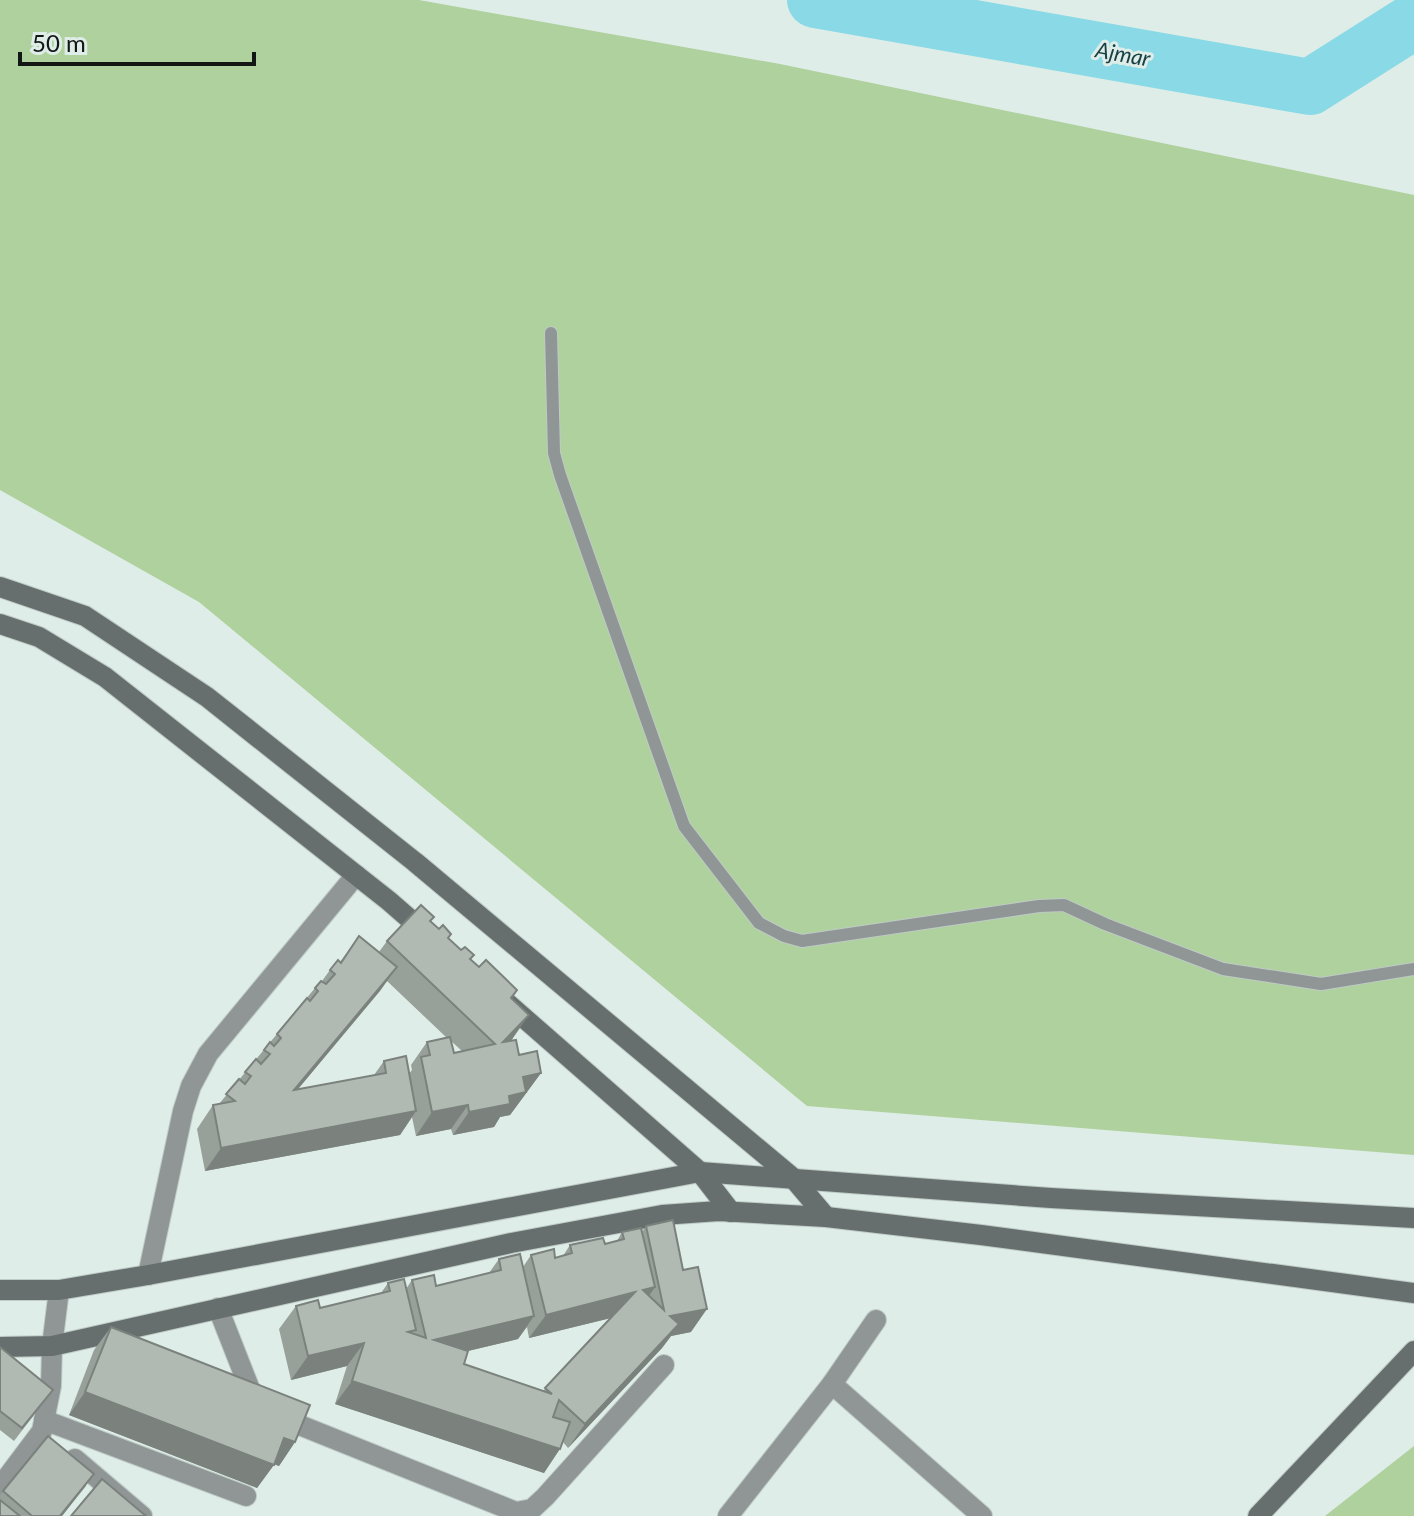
<svg xmlns="http://www.w3.org/2000/svg" width="1414" height="1516" font-family="Lato,sans-serif">
	<style>
		.green { fill: #afd19d }
		.lines { fill: none; stroke-linecap: round; stroke-linejoin: round }
		.river { stroke: #89dae6; stroke-width: 56 }
		.lane-casing { stroke: #becbc6; stroke-width: 14 }
		.street-casing { stroke: #becbc6; stroke-width: 22 }
		.secondary-casing { stroke: #becbc6; stroke-width: 22 }
		.lane { stroke: #909696; stroke-width: 12 }
		.street { stroke: #909696; stroke-width: 20 }
		.secondary { stroke: #666f6e; stroke-width: 20 }
		.wall { fill: #97a099; fill-rule: evenodd }
		.shaded-wall { fill: #7b827d }
		.building { fill: #b0bab2; stroke: #7b827d; stroke-width: 2 }
		.labels { text-anchor: middle; stroke-width: 6; stroke-linejoin: round; paint-order: stroke }
		.water-label { font-size: 22px; font-style: italic; fill: #194045; stroke: #dfede8 }
	</style>
	<rect width="100%" height="100%" fill="#dfede8"/>
	<!-- green -->
	<g class="green">
		<path d="M0 0H419L780 64 1414 195V1155L807 1106 199 602 0 490Z"/>
		<path d="M1414 1446V1516H1325Z"/>
	</g>
	<g class="lines">
		<!-- river -->
		<path class="river" d="M815 0 1310 87 1414 21"/>
		<!-- lane casing -->
		<g class="lane-casing">
			<path id="lane" d="M551 333 554 453 560 475 684 826 759 923 784 936 802 941 1039 906 1064 905 1105 924 1223 969 1321 984 1414 969"/>
		</g>
		<!-- street casing -->
		<g class="street-casing">
			<g id="street">
				<path d="M148 1275 183 1111 191 1086 208 1054 356 875"/>
				<path d="M218 1308 251 1392 277 1416 516 1512 532 1509 545 1497 664 1365"/>
				<path d="M832 1384 876 1320"/>
				<path d="M44 1420 246 1496"/>
				<path d="M75 1459 142 1516"/>
				<path d="M0 1487 42 1431 51 1386 52 1346 59 1290"/>
				<path d="M728 1516 832 1384 982 1516"/>
			</g>
		</g>
		<!-- secondary casing -->
		<g class="secondary-casing">
			<g id="secondary">
				<path d="M0 587 85 616 207 697 415 862 793 1178 826 1217"/>
				<path d="M0 624 39 637 105 677 389 901 428 935"/>
				<path d="M507 1003 700 1172 731 1212"/>
				<path d="M0 1290H59L148 1275 700 1172 1051 1198 1414 1218"/>
				<path d="M0 1347 52 1346 511 1243 662 1215 719 1211 826 1217 981 1235 1414 1293"/>
				<path d="M1258 1516 1414 1351"/>
			</g>
		</g>
		<!-- lane -->
		<use href="#lane" class="lane"/>
		<!-- street -->
		<use href="#street" class="street"/>
		<!-- secondary -->
		<use href="#secondary" class="secondary"/>
	</g>
	<!-- wall -->
	<g class="wall">
		<path d="M431 921 479 967 517 990 512 998 513 1038 511 1041 519 1055 541 1073 510 1115 500 1117 494 1127 453 1135 451 1129 416 1136 412 1117 400 1135 205 1171 197 1129 213 1105 219 1104 315 988 322 981 330 970 340 962 359 936 379 952 387 941ZM387 981 447 1038 427 1042 411 1065 412 1070 409 1074 384 1061 374 1075 298 1089ZM451 1041 462 1051 454 1053Z"/>
		<path d="M646 1226 691 1332 671 1336 662 1348 568 1448 563 1442 544 1473 335 1404 347 1366 291 1380 279 1329 296 1306 320 1308 381 1293 388 1283 406 1289 412 1280 436 1286 489 1273 499 1259 523 1267 531 1255 555 1258 563 1256 570 1245 605 1244 617 1241 622 1232H642ZM611 1318 543 1391 464 1364 468 1351 518 1339 527 1327 529 1338Z"/>
		<path d="M111 1327 295 1442 279 1466 274 1464 257 1488 69 1415 94 1350Z"/>
		<path d="M0 1347 53 1390 14 1441 0 1430Z"/>
		<path d="M48 1436 86 1486 62 1516H0V1495Z"/>
	</g>
	<!-- shaded-wall -->
	<g class="shaded-wall">
		<path d="M397 967 380 991 278 1113 294 1090Z"/>
		<path d="M529 1015 513 1038 487 1066 503 1042Z"/>
		<path d="M541 1073 510 1115 500 1117 494 1127 453 1135 469 1112 523 1077Z"/>
		<path d="M468 1105 451 1129 416 1136 432 1112Z"/>
		<path d="M416 1111 400 1135 205 1171 221 1148Z"/>
		<path d="M655 1287 639 1311 643 1290Z"/>
		<path d="M635 1292 619 1316 529 1338 546 1315Z"/>
		<path d="M707 1309 691 1332 671 1336 662 1348 568 1448 585 1424 670 1316Z"/>
		<path d="M534 1316 518 1339 417 1363 434 1340Z"/>
		<path d="M364 1343 347 1366 291 1380 308 1356Z"/>
		<path d="M352 1381 560 1449 544 1473 335 1404Z"/>
		<path d="M85 1392 274 1465 257 1488 69 1415Z"/>
		<path d="M284 1438 295 1442 279 1466 268 1462Z"/>
		<path d="M94 1474 62 1516H60Z"/>
	</g>
	<!-- building -->
	<g class="building">
		<path d="M421 905 434 917 430 921 439 929 443 925 451 934 448 938 461 950 465 947 474 955 470 959 479 967 486 960 517 990 511 998 529 1015 503 1042 516 1040 519 1055 537 1051 541 1073 523 1077 526 1092 509 1096 510 1104 469 1112 468 1105 432 1112 421 1057 430 1055 427 1042 450 1037 454 1053 495 1044 387 941Z"/>
		<path d="M359 936 397 967 294 1090 386 1073 384 1061 406 1056 416 1111 221 1148 213 1105 235 1101 226 1094 239 1079 245 1084 251 1076 245 1072 256 1059 261 1064 270 1054 264 1050 270 1042 274 1046 281 1038 277 1034 307 998 310 1001 318 991 315 988 321 981 326 984 335 974 330 970 338 960 341 963Z"/>
		<path d="M673 1220 683 1270 698 1267 707 1309 670 1316 679 1324 585 1424 559 1400 553 1417 570 1422 560 1449 352 1381 364 1343 308 1356 296 1306 318 1300 320 1308 390 1291 388 1283 404 1279 416 1330 408 1332 426 1338 412 1280 434 1275 436 1286 501 1270 499 1259 520 1254 534 1316 434 1340 468 1351 464 1364 552 1394 545 1388 635 1292 546 1315 531 1255 554 1249 555 1258 572 1253 570 1245 603 1238 605 1244 624 1239 622 1232 641 1228 655 1287 643 1290 664 1310 646 1226Z"/>
		<path d="M111 1327 310 1405 295 1442 284 1438 274 1465 85 1392Z"/>
		<path d="M0 1347 53 1390 22 1428 0 1411Z"/>
		<path d="M48 1436 94 1474 60 1516H32L3 1491Z"/>
		<path d="M102 1479 146 1516H71Z"/>
		<path d="M0 1500 20 1516H0Z"/>
	</g>
	<g class="labels">
		<!-- water labels -->
		<g class="water-label">
			<text transform="translate(1123 54) rotate(10)" y="8">Ajmar</text>
		</g>
	</g>
	<!-- scale -->
	<path d="M20 52v12h234v-12" fill="none" stroke="#121715" stroke-width="4"/>
	<text x="32" y="52" font-size="24" fill="#121715" stroke="#dfede8" stroke-width="6" paint-order="stroke">50 m</text>
</svg>
